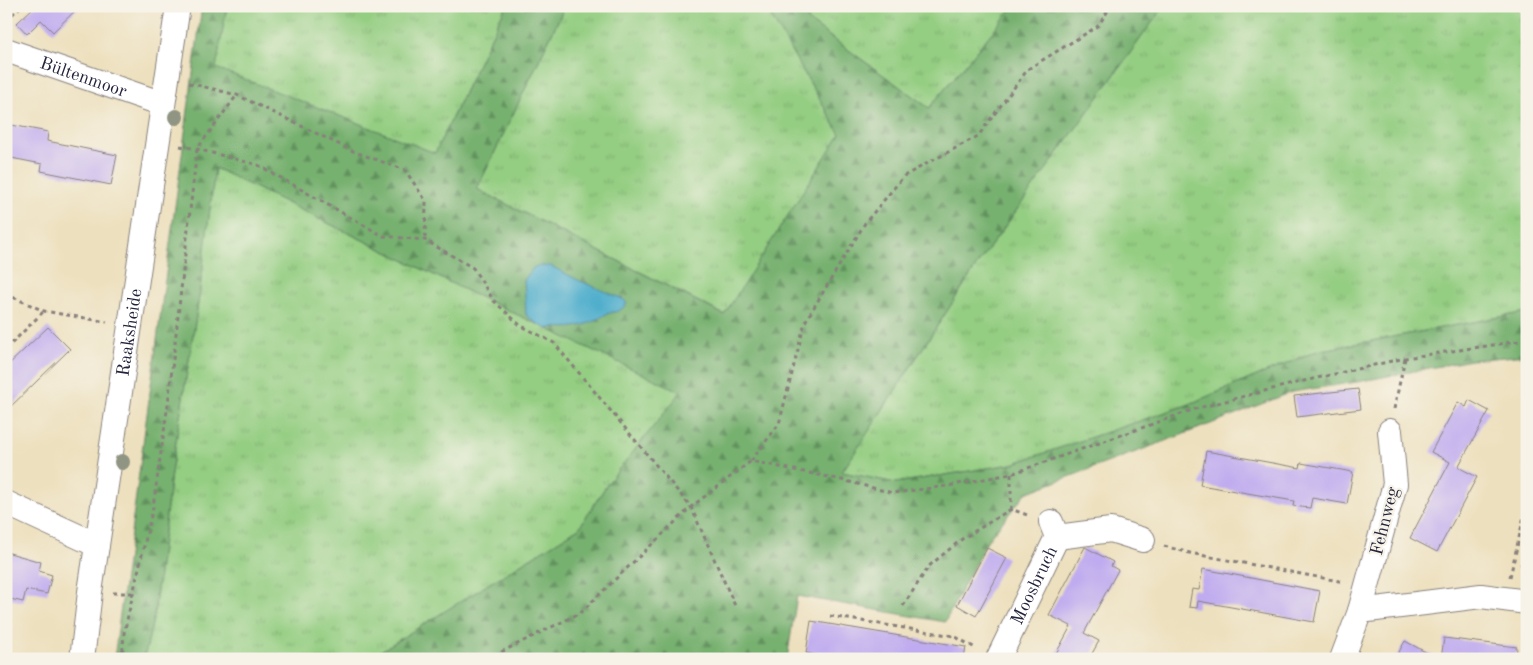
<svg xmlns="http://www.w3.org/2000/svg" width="1533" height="665" font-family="'Old Standard TT',serif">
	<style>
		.grass { fill: url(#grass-tufts); stroke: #5b785e }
		.forest { fill: url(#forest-firs); stroke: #4c6a56 }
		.water { fill: #4dadcc; stroke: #386884 }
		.building { fill: #bfabef }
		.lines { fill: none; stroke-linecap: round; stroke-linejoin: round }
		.minor-casing { stroke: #88817c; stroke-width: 26 }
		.path { stroke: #88817c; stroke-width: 3; stroke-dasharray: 4 4; stroke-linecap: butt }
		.minor { stroke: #fff; stroke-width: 24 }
		.tree { fill: #909482 }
		.labels { text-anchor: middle; stroke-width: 4.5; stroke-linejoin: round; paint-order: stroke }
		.street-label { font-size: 18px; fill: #22223b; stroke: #f7f3e8 }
	</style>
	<defs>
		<pattern id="grass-tufts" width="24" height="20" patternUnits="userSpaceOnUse" patternTransform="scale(1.25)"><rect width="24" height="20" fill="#94ce82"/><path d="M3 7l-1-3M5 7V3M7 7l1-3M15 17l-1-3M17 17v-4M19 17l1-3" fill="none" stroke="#7fb171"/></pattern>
		<pattern id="forest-firs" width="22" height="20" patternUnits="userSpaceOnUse" patternTransform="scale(1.25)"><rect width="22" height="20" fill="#77b170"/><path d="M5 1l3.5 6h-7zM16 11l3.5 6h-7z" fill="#61905d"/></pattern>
	</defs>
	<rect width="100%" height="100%" fill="#f7f3e8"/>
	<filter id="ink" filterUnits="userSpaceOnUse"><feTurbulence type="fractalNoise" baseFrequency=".02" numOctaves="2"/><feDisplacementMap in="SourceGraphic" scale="10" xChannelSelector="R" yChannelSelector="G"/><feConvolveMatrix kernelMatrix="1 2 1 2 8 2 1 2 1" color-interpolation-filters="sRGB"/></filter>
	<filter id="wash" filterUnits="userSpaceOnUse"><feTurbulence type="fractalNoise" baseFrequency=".0096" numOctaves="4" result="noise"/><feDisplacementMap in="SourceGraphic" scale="20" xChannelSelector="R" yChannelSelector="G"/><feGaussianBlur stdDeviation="1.12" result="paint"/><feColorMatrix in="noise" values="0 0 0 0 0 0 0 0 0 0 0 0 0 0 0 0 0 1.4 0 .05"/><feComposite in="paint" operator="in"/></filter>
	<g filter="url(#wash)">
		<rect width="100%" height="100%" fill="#ede0be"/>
		<!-- grass -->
		<g class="grass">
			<path d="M227 6H506L435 153 215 68Z"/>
			<path d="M565 6H765L840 134 725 315 477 189Z"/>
			<path d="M819 6H1014L929 108 807 20Z"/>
			<path d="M1164 6H1512L1527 17V312L1317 351 1187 405 1012 464 896 483 842 472 977 265Z"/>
			<path d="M215 168 465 290 682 392 608 483 579 528 376 654 355 659H144L154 615 171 473 199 297Z"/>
		</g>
		<!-- forest -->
		<path class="forest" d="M202 6H227L216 68 435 153 506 6H565L477 189 724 315 840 134 765 6H819L807 20 929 108 1014 6H1164L977 265 842 472 896 483 1012 464 1187 405 1317 351 1527 312V355L1471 360 1357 382 1292 392 1208 425 1026 493 987 541 945 622 797 596 787 659H355L376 654 579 528 608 483 681 392 465 290 215 168 199 297 171 473 154 615 144 659H114Z"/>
		<!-- water -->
		<path class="water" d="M542 266H551L578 280 623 299 627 303C619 314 617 310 607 314 605 314 602 317 600 318 593 322 583 326 574 327 565 329 557 326 547 329L536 323 526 315 524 280 534 267Z"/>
		<g id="blocks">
			<!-- building -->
			<g class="building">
				<path d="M35 6H80L53 32 41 20 27 34 17 23Z"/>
				<path d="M6 124 48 132 47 141 117 155 111 185 41 171 42 164 6 157Z"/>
				<path d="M48 327 70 349 6 411V367Z"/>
				<path d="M1358 389 1361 409 1297 417 1294 396Z"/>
				<path d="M1469 400 1489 411 1458 467 1477 477 1437 552 1410 538 1450 462 1431 452 1458 402 1466 407Z"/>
				<path d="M1206 451 1300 468 1301 463 1353 472 1347 504 1312 498 1310 508 1293 506 1294 501 1200 485Z"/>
				<path d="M1527 545V569L1520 565 1527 552 1524 550Z"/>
				<path d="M1085 547 1113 562 1111 566 1118 570 1084 633 1099 641 1089 659H1053L1071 626 1049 615Z"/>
				<path d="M987 548 1007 558 976 616 957 605Z"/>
				<path d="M6 552 41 562 39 571 52 575 47 594 26 590 23 602 6 598 8 585 6 584Z"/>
				<path d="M1203 569 1320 591 1314 622 1198 601 1197 608 1189 607 1192 589 1199 590Z"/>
				<path d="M811 621 966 647 964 659H834L806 653Z"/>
				<path d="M1444 638 1517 647 1516 659H1441Z"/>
				<path d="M1405 641 1433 656 1432 659H1395Z"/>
			</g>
		</g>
	</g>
	<g filter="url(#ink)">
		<use href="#blocks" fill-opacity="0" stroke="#88817c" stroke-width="1"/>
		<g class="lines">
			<!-- minor casing -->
			<g class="minor-casing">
				<g id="minor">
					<path id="s1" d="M6 50 163 104"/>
					<path d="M1390 431 1395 484 1360 611 1481 596 1527 602"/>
					<path d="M6 503 97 545"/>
					<path d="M1057 537 1111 530 1143 540"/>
					<path id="s2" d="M82 659 90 592 178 6"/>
					<path id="s3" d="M998 659 1057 537 1051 522"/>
					<path d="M1342 659 1360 611"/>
				</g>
			</g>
			<!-- path -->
			<g class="path">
				<path d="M6 20 21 6"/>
				<path d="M189 83 237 95 355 152 405 170 426 201 425 240"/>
				<path d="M180 146 197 149 258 165 383 236 425 240 473 268 494 301 520 325 554 343 691 507 736 608"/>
				<path d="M6 294 44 311 107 322"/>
				<path d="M6 349 44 311"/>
				<path d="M1394 409 1405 358"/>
				<path d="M751 461 779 424 805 322 865 223 904 176 978 136 1028 69 1098 26 1111 6"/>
				<path d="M1011 474V509L1030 516"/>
				<path d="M1164 546 1190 553 1344 582"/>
				<path d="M1510 577 1527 503"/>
				<path d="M113 593H132"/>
				<path d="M903 606 929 566 962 539 1011 509"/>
				<path d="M830 616 954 636 977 649"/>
				<path d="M122 659 124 633 153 507 168 404 197 149 237 95"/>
				<path d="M487 659 580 613 691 507 751 461 838 479 893 493 947 486 1011 474 1198 408 1304 381 1405 358 1527 340"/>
			</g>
			<!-- minor -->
			<use href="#minor" class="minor"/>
		</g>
		<!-- trees -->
		<g class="tree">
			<circle cx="176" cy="117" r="8"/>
			<circle cx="122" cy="462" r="8"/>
		</g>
	</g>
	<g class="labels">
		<!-- street labels -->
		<g class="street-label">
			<text dy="6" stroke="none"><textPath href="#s1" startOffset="82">Bültenmoor</textPath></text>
			<text dy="6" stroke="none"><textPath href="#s2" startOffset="330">Raaksheide</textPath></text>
			<text transform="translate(1384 521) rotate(-76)" y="6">Fehnweg</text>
			<text dy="6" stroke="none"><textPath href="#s3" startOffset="82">Moosbruch</textPath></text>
		</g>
	</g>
	<!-- margin -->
	<rect width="1533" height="665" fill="none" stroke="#f7f3e8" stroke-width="25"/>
</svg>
